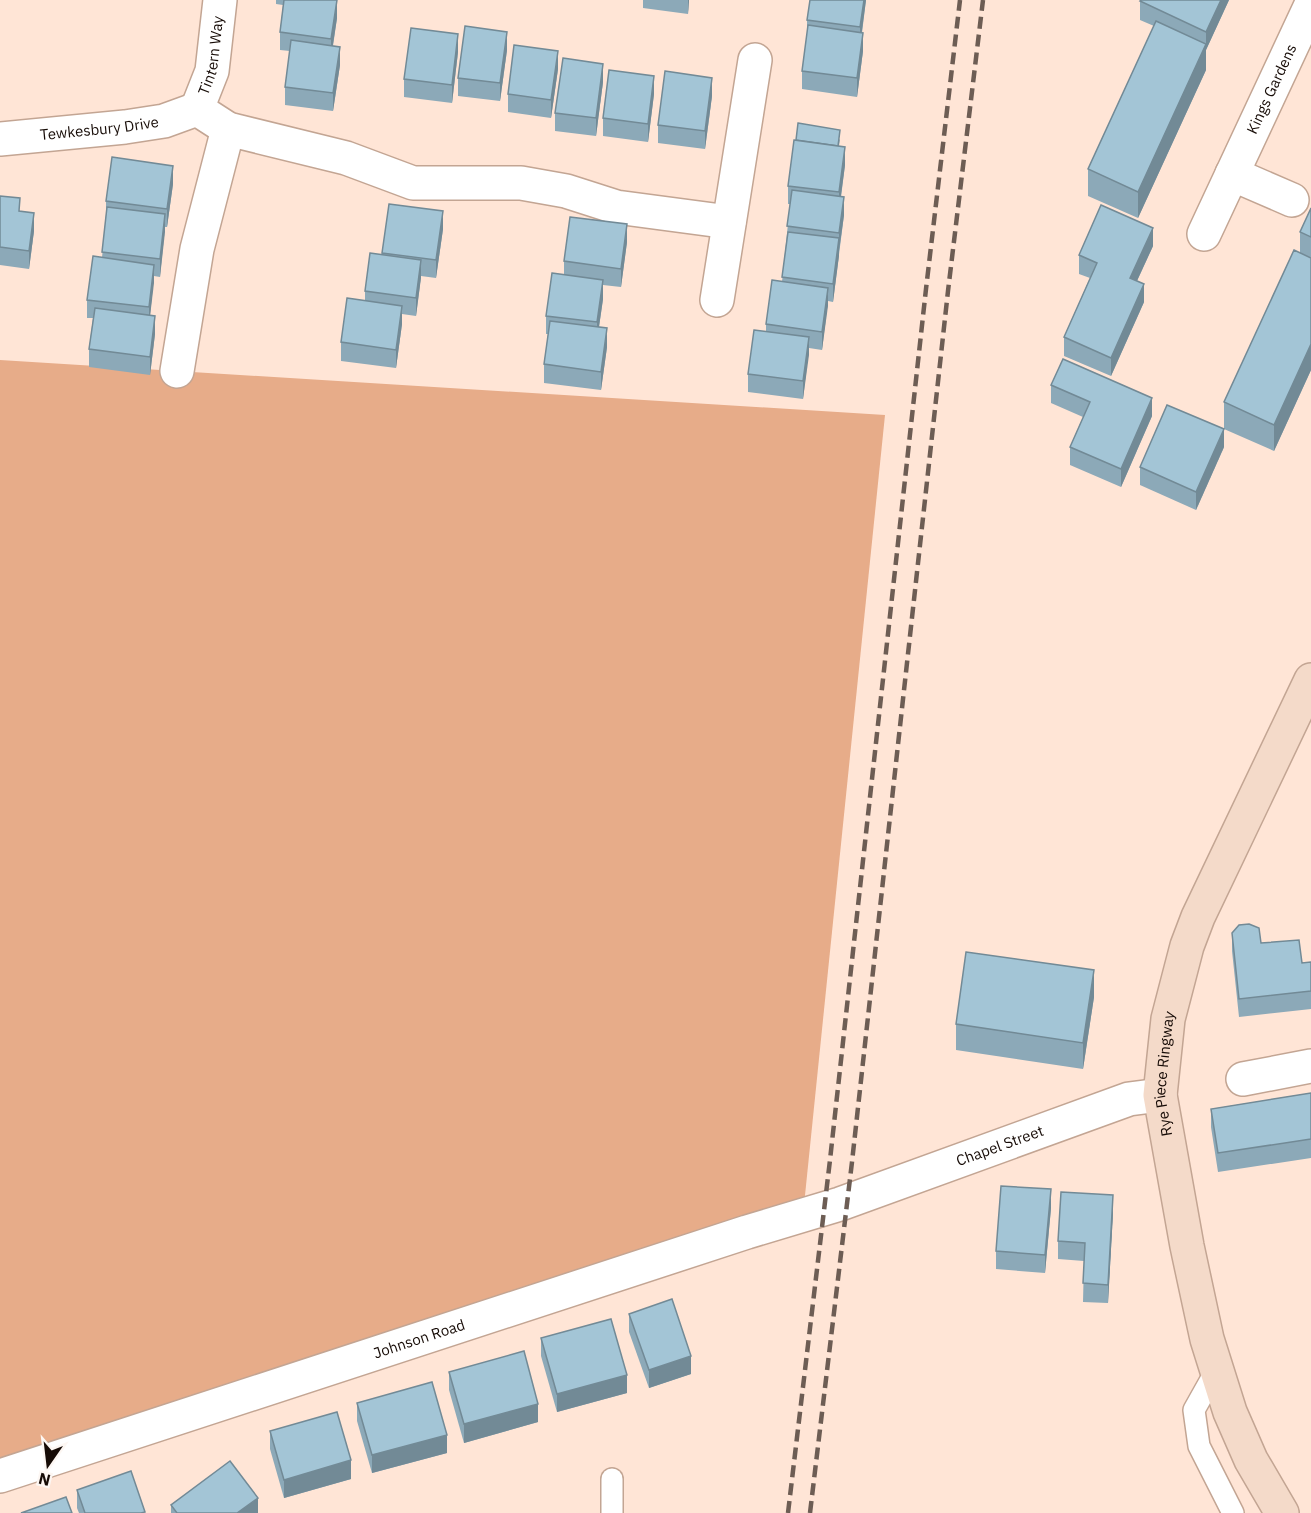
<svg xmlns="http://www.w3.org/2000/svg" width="1311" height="1513" font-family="'IBM Plex Sans',sans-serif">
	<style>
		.green { fill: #e7ac89 }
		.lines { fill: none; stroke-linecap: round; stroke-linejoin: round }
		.service-casing { stroke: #c3a593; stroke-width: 24 }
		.minor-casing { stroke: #c3a593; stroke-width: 36 }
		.secondary-casing { stroke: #c3a593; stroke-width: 36 }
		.service { stroke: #fff; stroke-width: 21 }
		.minor { stroke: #fff; stroke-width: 33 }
		.secondary { stroke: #f4dac9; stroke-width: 33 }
		.rail { stroke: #6d5d54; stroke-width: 4.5; stroke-dasharray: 12 6; stroke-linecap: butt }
		.wall { fill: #8ca9b8 }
		.shaded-wall { fill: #728a96 }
		.building { fill: #a3c5d6; stroke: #728a96; stroke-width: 1.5 }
		.labels { text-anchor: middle; stroke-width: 5; stroke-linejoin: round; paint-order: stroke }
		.street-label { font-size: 15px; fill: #160b06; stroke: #fdf7f3 }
	</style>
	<rect width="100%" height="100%" fill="#ffe5d6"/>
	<!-- green -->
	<path class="green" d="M0 360 885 415 804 1205 0 1466Z"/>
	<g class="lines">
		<!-- service casing -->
		<g class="service-casing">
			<g id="service">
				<path d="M1217 1369 1194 1410 1199 1446 1233 1513"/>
				<path d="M612 1479V1513"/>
			</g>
		</g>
		<!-- minor casing -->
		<g class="minor-casing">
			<g id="minor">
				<path d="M197 109 228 129 346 158 413 183H521L566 191 616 207 729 222"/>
				<path id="s1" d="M197 109 212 71 220 0"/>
				<path id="s2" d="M0 139 125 127 164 121 197 109"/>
				<path d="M1232 174 1292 200"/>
				<path id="s3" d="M1204 234 1311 5"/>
				<path d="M717 300 755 60"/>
				<path d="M177 371 197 249 228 129"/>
				<path d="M1243 1079 1311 1066"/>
				<path id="s4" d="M0 1476 747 1232 840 1204 1129 1099 1160 1095"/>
			</g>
		</g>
		<!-- secondary casing -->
		<g class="secondary-casing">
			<g id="secondary">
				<path id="s5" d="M1282 1513 1251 1460 1230 1412 1207 1339 1187 1246 1160 1095 1168 1019 1187 946 1198 917 1311 680"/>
			</g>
		</g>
		<!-- service -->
		<use href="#service" class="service"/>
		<!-- minor -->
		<use href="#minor" class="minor"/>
		<!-- secondary -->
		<use href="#secondary" class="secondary"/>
		<!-- rail -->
		<g class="rail">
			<path d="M788 1513 830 1160 926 289 960 0"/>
			<path d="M810 1513 852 1162 948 291 983 0"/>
		</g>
	</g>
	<!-- wall -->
	<g class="wall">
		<path d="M276 0H337V18L333 46 340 65 333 111 285 105V87L290 51 280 50V32L283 5 276 4Z"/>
		<path d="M643 0H689L688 14 643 8Z"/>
		<path d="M866 0 862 33 863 51 857 97 802 89V71L807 33V20Z"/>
		<path d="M1229 0 1206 50V70L1138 218 1088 196V169L1154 26 1140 20V1Z"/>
		<path d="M507 50 500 101 458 96V78Z"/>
		<path d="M458 52 452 103 404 97V79Z"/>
		<path d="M558 69 551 118 508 112V94Z"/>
		<path d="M603 82 596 136 555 131V113Z"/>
		<path d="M654 94 648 142 603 136V118Z"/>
		<path d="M712 96 705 149 658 143V125Z"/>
		<path d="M840 139 839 146 845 165 841 197 844 215 833 302 828 301 822 350 809 348 803 399 748 392V374L766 331V324L782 282 790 204H788V186Z"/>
		<path d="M173 184 167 227H165L160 277 154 276 150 315 155 334 150 375 89 367V349L93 318H87V300L102 258 106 214V201Z"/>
		<path d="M0 196 20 211 34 231 29 269 0 265Z"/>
		<path d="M389 204 443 229 436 278 421 276 416 316 402 314V324L396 368 341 361V342L365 300V291L382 255Z"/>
		<path d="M1311 208V370L1274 451 1224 429V402L1300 253V232Z"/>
		<path d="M627 242 621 287 603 285V299L599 327 607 347 601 390 544 383V364L548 334H546V316L564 275V261Z"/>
		<path d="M1153 246 1137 281 1144 302 1111 376 1064 356V337L1090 278 1079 274V255Z"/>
		<path d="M1051 385 1152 416 1121 487 1070 465V447L1083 417 1051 403Z"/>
		<path d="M1224 447 1196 510 1140 485V467Z"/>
		<path d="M1232 933 1261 943 1302 963 1311 962V1009L1239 1017 1232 951Z"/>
		<path d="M1094 997 1083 1069 956 1050V1024Z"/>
		<path d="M1311 1093V1158L1218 1172 1211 1127V1109Z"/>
		<path d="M1051 1208 1045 1273 996 1269V1251Z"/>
		<path d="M1113 1213 1108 1303 1083 1302 1084 1261 1058 1259V1241Z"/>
		<path d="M629 1314 691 1374 649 1388 629 1332Z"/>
		<path d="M541 1338 627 1393 557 1412 541 1356Z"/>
		<path d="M449 1372 538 1422 464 1443 449 1390Z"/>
		<path d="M357 1403 447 1453 372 1473 357 1421Z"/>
		<path d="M270 1431 351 1479 284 1498 270 1449Z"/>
		<path d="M77 1490 145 1513H79L77 1508Z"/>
		<path d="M171 1505 258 1513H171Z"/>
	</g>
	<!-- shaded-wall -->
	<g class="shaded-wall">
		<path d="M337 0V18L331 57V39Z"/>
		<path d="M688 0H689L688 14Z"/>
		<path d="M864 0H866L860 45V27Z"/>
		<path d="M1221 0H1229L1206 50V70L1138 218V192L1206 44V32Z"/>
		<path d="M507 32V50L500 101V83Z"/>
		<path d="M863 33V51L857 97V78Z"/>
		<path d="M458 34V52L452 103V85Z"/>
		<path d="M340 47V65L333 111V93Z"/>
		<path d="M558 51V69L551 118V100Z"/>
		<path d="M603 64V82L596 136V118Z"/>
		<path d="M654 76V94L648 142V124Z"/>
		<path d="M712 78V96L705 149V131Z"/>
		<path d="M845 147V165L839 210V192Z"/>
		<path d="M173 166V184L167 227V209Z"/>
		<path d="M844 197V215L839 251V233Z"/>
		<path d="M443 211V229L436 278V260Z"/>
		<path d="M34 213V231L29 269V251Z"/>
		<path d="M165 214V232L160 277V259Z"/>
		<path d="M627 224V242L621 287V269Z"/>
		<path d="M1153 228V246L1130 296V278Z"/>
		<path d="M839 238V256L833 302V284Z"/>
		<path d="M421 260V278L416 316V298Z"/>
		<path d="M154 265V283L149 325V307Z"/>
		<path d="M603 280V299L597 340V322Z"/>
		<path d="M1144 284V302L1111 376V358Z"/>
		<path d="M828 288V306L822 350V332Z"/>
		<path d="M402 306V324L396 368V350Z"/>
		<path d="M155 316V334L150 375V357Z"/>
		<path d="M607 328V347L601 390V372Z"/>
		<path d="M809 337V355L803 399V381Z"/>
		<path d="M1311 344V370L1274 451V425Z"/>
		<path d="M1152 398V416L1121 487V469Z"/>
		<path d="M1224 429V447L1196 510V492Z"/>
		<path d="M1094 970V997L1083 1069V1043Z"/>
		<path d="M1051 1189V1208L1045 1273V1255Z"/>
		<path d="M1113 1195V1213L1108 1303V1285Z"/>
		<path d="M691 1356V1374L649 1388V1370Z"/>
		<path d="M627 1375V1393L557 1412V1394Z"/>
		<path d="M538 1404V1422L464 1443V1424Z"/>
		<path d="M447 1435V1453L372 1473V1455Z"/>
		<path d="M351 1460V1479L284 1498V1480Z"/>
		<path d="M258 1498V1513H237Z"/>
	</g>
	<!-- building -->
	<g class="building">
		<path d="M284 0H337L331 39 280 32Z"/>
		<path d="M810 0H864L860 27 807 20Z"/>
		<path d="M1141 0H1221L1206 32 1140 1Z"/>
		<path d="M1156 21 1206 44 1138 192 1088 169Z"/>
		<path d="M808 25 863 33 857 78 802 71Z"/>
		<path d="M465 26 507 32 500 83 458 78Z"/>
		<path d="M411 28 458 34 452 85 404 79Z"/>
		<path d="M291 40 340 47 333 93 285 87Z"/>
		<path d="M514 45 558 51 551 100 508 94Z"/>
		<path d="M563 58 603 64 596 118 555 113Z"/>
		<path d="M609 70 654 76 648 124 603 118Z"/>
		<path d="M665 71 712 78 705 131 658 125Z"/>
		<path d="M798 123 840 130 838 146 796 140Z"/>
		<path d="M794 140 845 147 839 192 788 186Z"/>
		<path d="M112 157 173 166 167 209 106 201Z"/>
		<path d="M792 190 844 197 839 233 787 226Z"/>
		<path d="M0 196 20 198 19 211 34 213 29 251 0 247Z"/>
		<path d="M389 204 443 211 436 260 382 253Z"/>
		<path d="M1101 205 1153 228 1130 278 1144 284 1111 358 1064 337 1097 263 1079 255Z"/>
		<path d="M107 207 165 214 160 259 102 252Z"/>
		<path d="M1311 208V237L1300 232Z"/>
		<path d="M570 217 627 224 621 269 564 261Z"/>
		<path d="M788 232 839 238 833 284 782 277Z"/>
		<path d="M1294 250 1311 258V344L1274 425 1224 402Z"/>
		<path d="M370 253 421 260 416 298 365 291Z"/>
		<path d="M93 256 154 265 149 307 87 300Z"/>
		<path d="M552 273 603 280 597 322 546 316Z"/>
		<path d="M772 280 828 288 822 332 766 324Z"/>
		<path d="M347 298 402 306 396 350 341 342Z"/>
		<path d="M95 308 155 316 150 357 89 349Z"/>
		<path d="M550 321 607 328 601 372 544 364Z"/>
		<path d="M754 330 809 337 803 381 748 374Z"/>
		<path d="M1063 359 1152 398 1121 469 1070 447 1090 402 1051 385Z"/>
		<path d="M1167 405 1224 429 1196 492 1140 467Z"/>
		<path d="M1249 924 1259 928 1261 943 1299 940 1302 963 1311 962V991L1239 999 1232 933 1239 925Z"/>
		<path d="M966 952 1094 970 1083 1043 956 1024Z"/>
		<path d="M1311 1093V1139L1218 1153 1211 1109Z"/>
		<path d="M1001 1186 1051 1189 1045 1255 996 1251Z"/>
		<path d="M1061 1192 1113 1195 1108 1285 1083 1283 1085 1243 1058 1241Z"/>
		<path d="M672 1299 691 1356 649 1370 629 1314Z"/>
		<path d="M611 1319 627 1375 557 1394 541 1338Z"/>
		<path d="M524 1351 538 1404 464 1424 449 1372Z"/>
		<path d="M432 1382 447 1435 372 1455 357 1403Z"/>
		<path d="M337 1412 351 1460 284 1480 270 1431Z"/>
		<path d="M230 1461 258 1498 237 1513H177L171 1505Z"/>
		<path d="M131 1471 145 1512 141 1513H85L77 1490Z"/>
		<path d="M66 1497 72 1513H21Z"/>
	</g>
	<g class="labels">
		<!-- street labels -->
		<g class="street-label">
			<text dy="5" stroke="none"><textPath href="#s1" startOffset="56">Tintern Way</textPath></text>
			<text dy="5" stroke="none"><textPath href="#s3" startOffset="160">Kings Gardens</textPath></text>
			<text dy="5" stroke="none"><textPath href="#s2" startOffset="100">Tewkesbury Drive</textPath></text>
			<text dy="5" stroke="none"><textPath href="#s5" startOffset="460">Rye Piece Ringway</textPath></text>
			<text dy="5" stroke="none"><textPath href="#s4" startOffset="1053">Chapel Street</textPath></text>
			<text dy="5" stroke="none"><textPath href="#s4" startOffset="441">Johnson Road</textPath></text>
		</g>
	</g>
	<!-- north arrow -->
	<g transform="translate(48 1465) rotate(194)" stroke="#fdf7f3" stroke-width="4.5" paint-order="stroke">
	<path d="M0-4.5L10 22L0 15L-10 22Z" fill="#160b06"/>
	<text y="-9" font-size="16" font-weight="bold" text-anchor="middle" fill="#160b06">N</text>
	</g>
</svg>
